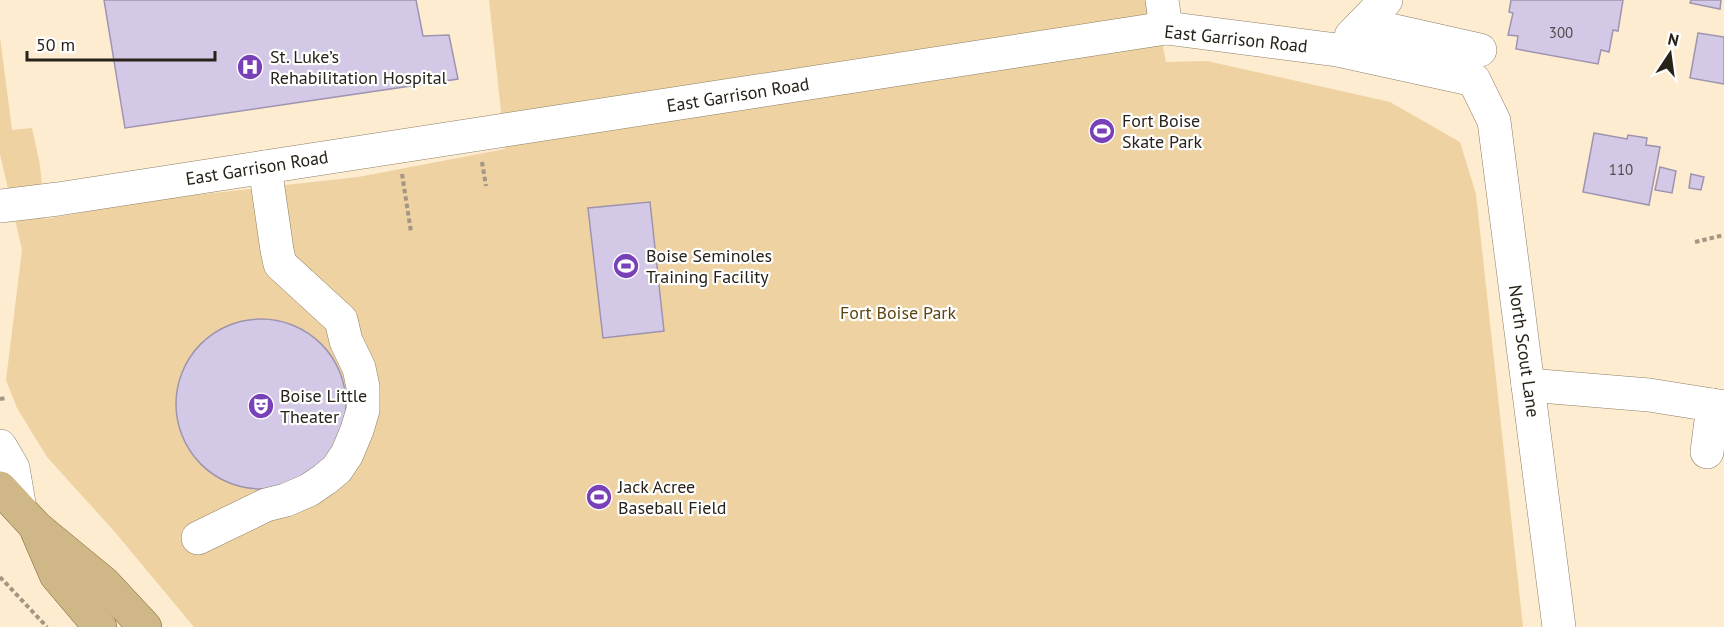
<svg xmlns="http://www.w3.org/2000/svg" width="1724" height="627" font-family="'PT Sans',sans-serif">
	<style>
		.green { fill: #eed2a1 }
		.building { fill: #d3c9e6; stroke: #9e94af; stroke-width: 1.5 }
		.lines { fill: none; stroke-linecap: round; stroke-linejoin: round }
		.minor-casing { stroke: #8d7f65; stroke-width: 34 }
		.major-casing { stroke: #80642d; stroke-width: 34 }
		.path { stroke: #a39783; stroke-width: 4; stroke-dasharray: 4.5 3; stroke-linecap: butt }
		.minor { stroke: #fff; stroke-width: 33 }
		.major { stroke: #cfb788; stroke-width: 33 }
		.labels { text-anchor: middle; stroke-width: 4.5; stroke-linejoin: round; paint-order: stroke }
		.number-label { font-size: 15px; fill: #534c4c }
		.street-label { font-size: 18px; fill: #282218; stroke: #fff }
		.poi-label { font-size: 18px; fill: #282218; stroke: #fff; text-anchor: start }
		.park-label { font-size: 18px; fill: #5e450f; stroke: #fff }
	</style>
	<rect width="100%" height="100%" fill="#fdecd0"/>
	<!-- green -->
	<path class="green" d="M489 0H1154L1166 62 1207 61 1390 102 1460 142 1476 194 1523 627H194L114 531 47 457 17 408 6 380 22 250 0 154V37L12 130 32 128 40 165 45 219 136 203 196 195 358 177 505 149Z"/>
	<!-- building -->
	<g class="building">
		<path d="M104 0H416L423 36 449 35 458 79 125 128Z"/>
		<path d="M1511 0H1623L1618 31 1613 30 1609 52 1601 50 1598 64 1516 49 1518 36 1508 35 1513 13 1509 12Z"/>
		<path d="M1691 0H1721L1720 9 1690 3Z"/>
		<path d="M1698 33 1724 37V84L1690 78Z"/>
		<path d="M1594 133 1627 139 1628 135 1647 138 1646 145 1660 147 1649 205 1583 192Z"/>
		<path d="M1660 167 1676 171 1672 193 1655 190Z"/>
		<path d="M1691 174 1704 177 1701 190 1689 188Z"/>
		<path d="M650 202 664 331 603 338 588 208Z"/>
		<circle cx="261" cy="404" r="85"/>
	</g>
	<g class="lines">
		<!-- minor casing -->
		<g class="minor-casing">
			<g id="minor">
				<path d="M1162 0 1166 28"/>
				<path d="M1364 24 1480 50"/>
				<path d="M1351 36 1386 0"/>
				<path d="M0 206 58 199 1166 28 1337 50 1474 80 1494 121 1559 627"/>
				<path d="M1528 385 1649 395 1724 407"/>
				<path d="M0 446 13 468 20 509"/>
				<path d="M1707 452 1713 405"/>
				<path d="M198 538 266 505 286 500 309 490 325 479 337 469 347 454 357 430 363 410V387L359 368 346 341 341 320 280 264 277 250 265 167"/>
			</g>
		</g>
		<!-- major casing -->
		<g class="major-casing">
			<g id="major">
				<path d="M0 488 36 527 104 583 145 627"/>
				<path d="M37 531 56 575 100 627"/>
			</g>
		</g>
		<!-- path -->
		<g class="path">
			<path d="M482 162 486 186"/>
			<path d="M402 174 411 232"/>
			<path d="M1695 242 1724 235"/>
			<path d="M0 399 6 398"/>
			<path d="M0 577 47 627"/>
		</g>
		<!-- minor -->
		<use href="#minor" class="minor"/>
		<!-- major -->
		<use href="#major" class="major"/>
	</g>
	<!-- icons -->
	<defs>
		<g id="hospital-disc" transform="scale(1.35)"><circle r="9.5" fill="#7841b7" stroke="#fff"/><path d="M-5-5h3v3.5h4V-5h3V5h-3V1.5h-4V5h-3Z" fill="#fff"/></g>
		<g id="stadium-disc" transform="scale(1.35)"><circle r="9.5" fill="#7841b7" stroke="#fff"/><path d="M0-5a6.5 5 0 1 0 0 10a6.5 5 0 1 0 0-10ZM-3.5-1.8h7v3.6h-7Z" fill="#fff"/></g>
		<g id="theatre-disc" transform="scale(1.35)"><circle r="9.5" fill="#7841b7" stroke="#fff"/><path d="M-5-5.5Q0-4 5-5.5V0Q5 5 0 6Q-5 5-5 0ZM-3.3-2.5H-1v1.5H-3.3ZM1-2.5H3.3v1.5H1ZM-2.8 1Q0 5.5 2.8 1Z" fill="#fff"/></g>
	</defs>
	<g fill-rule="evenodd">
		<use href="#hospital-disc" x="250" y="67"/>
		<use href="#stadium-disc" x="1102" y="131"/>
		<use href="#stadium-disc" x="626" y="266"/>
		<use href="#theatre-disc" x="261" y="406"/>
		<use href="#stadium-disc" x="599" y="497"/>
	</g>
	<g class="labels">
		<!-- number labels -->
		<g class="number-label">
			<text x="1561" y="38">300</text>
			<text x="1621" y="175">110</text>
		</g>
		<!-- street labels -->
		<g class="street-label">
			<text transform="translate(1236 39) rotate(6)" y="6">East Garrison Road</text>
			<text transform="translate(738 95) rotate(-9)" y="6">East Garrison Road</text>
			<text transform="translate(257 168) rotate(-9)" y="6">East Garrison Road</text>
			<text transform="translate(1524 351) rotate(82)" y="6">North Scout Lane</text>
		</g>
		<!-- poi labels -->
		<g class="poi-label">
			<text x="270" y="63">St. Luke’s<tspan x="270" dy="21">Rehabilitation Hospital</tspan></text>
			<text x="1122" y="127">Fort Boise<tspan x="1122" dy="21">Skate Park</tspan></text>
			<text x="646" y="262">Boise Seminoles<tspan x="646" dy="21">Training Facility</tspan></text>
			<text x="280" y="402">Boise Little<tspan x="280" dy="21">Theater</tspan></text>
			<text x="618" y="493">Jack Acree<tspan x="618" dy="21">Baseball Field</tspan></text>
		</g>
		<!-- park labels -->
		<g class="park-label">
			<text x="898" y="319">Fort Boise Park</text>
		</g>
	</g>
	<!-- north arrow -->
	<g transform="translate(1670 54) rotate(13)" stroke="#ffffff" stroke-width="4.5" paint-order="stroke">
	<path d="M0-4.5L10 22L0 15L-10 22Z" fill="#282218"/>
	<text y="-9" font-size="16" font-weight="bold" text-anchor="middle" fill="#282218">N</text>
	</g>
	<!-- scale -->
	<path d="M27 51v9h188v-9" fill="none" stroke="#282218" stroke-width="3"/>
	<text x="36" y="51" font-size="18" fill="#282218" stroke="#ffffff" stroke-width="4.5" paint-order="stroke">50 m</text>
</svg>
